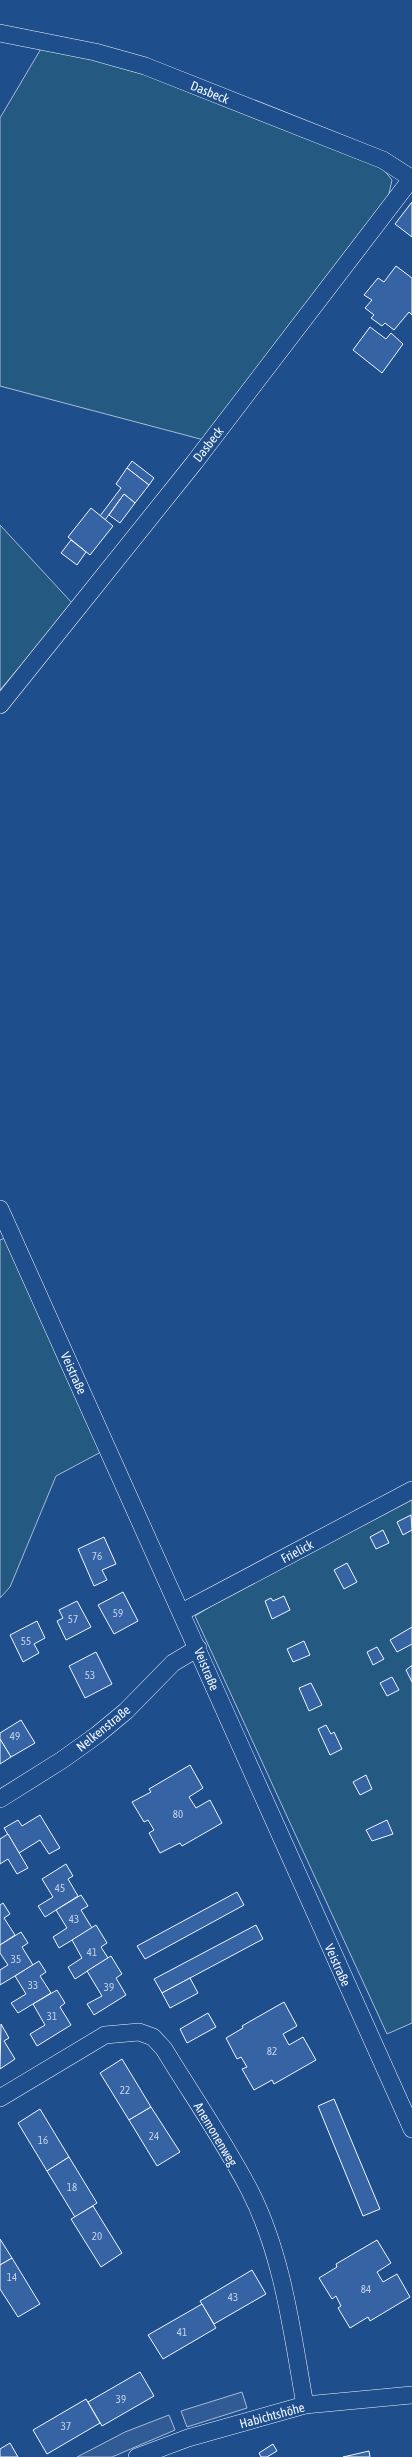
<svg xmlns="http://www.w3.org/2000/svg" width="412" height="2457" font-family="'Asap Condensed',sans-serif">
	<style>
		.green { fill: #245a82; stroke: #a8bbd7 }
		.parking { fill: #305b95; stroke: #a8bbd7 }
		.building { fill: #3563a3; stroke: #f2f6ff }
		.lines { fill: none; stroke-linecap: round; stroke-linejoin: round }
		.street-casing { stroke: #f2f6ff; stroke-width: 18 }
		.street { stroke: #1f4e8c; stroke-width: 17 }
		.labels { text-anchor: middle; stroke-width: 3; stroke-linejoin: round; paint-order: stroke }
		.number-label { font-size: 11px; fill: #c3d1e8 }
		.street-label { font-size: 13px; fill: #f2f6ff; stroke: #1f4e8c }
	</style>
	<rect width="100%" height="100%" fill="#1f4e8c"/>
	<!-- green -->
	<g class="green">
		<path d="M42 47 143 69 380 165 392 180 387 202 204 440 0 386V118Z"/>
		<path d="M0 525 73 604 0 690Z"/>
		<path d="M5 1238 101 1452 56 1476 10 1587 0 1598V1240Z"/>
		<path d="M412 1497V2023L387 2034 195 1616 229 1595Z"/>
	</g>
	<!-- parking -->
	<g class="parking">
		<path d="M242 2392 247 2408 187 2427 181 2411Z"/>
		<path d="M169 2415 175 2430 112 2457H77L125 2432Z"/>
	</g>
	<!-- building -->
	<g class="building">
		<path d="M412 202V237L395 224Z"/>
		<path d="M396 266 412 278V315L409 312 394 330 385 323 382 326 371 318 374 315 365 308 372 300 364 295 378 278 384 282Z"/>
		<path d="M370 327 386 339 391 333 403 344 382 373 353 350Z"/>
		<path d="M132 461 154 478 149 485 127 468Z"/>
		<path d="M127 468 149 485 135 503 124 494 105 520 100 516 121 488 116 484Z"/>
		<path d="M124 494 135 503 120 523 109 515Z"/>
		<path d="M91 508 113 526 90 555 68 537Z"/>
		<path d="M71 540 86 552 77 565 61 553Z"/>
		<path d="M411 1515 412 1530 403 1535 397 1522Z"/>
		<path d="M383 1530 389 1543 376 1549 370 1537Z"/>
		<path d="M104 1537 116 1564 102 1570 107 1580 94 1586 78 1549Z"/>
		<path d="M347 1563 357 1582 344 1589 334 1570Z"/>
		<path d="M123 1592 138 1621 114 1634 98 1605Z"/>
		<path d="M284 1596 290 1610 272 1619 265 1601 271 1598 273 1601Z"/>
		<path d="M77 1601 91 1627 66 1640 57 1621 63 1618 59 1610Z"/>
		<path d="M37 1621 45 1638 34 1644 39 1653 23 1662 10 1635Z"/>
		<path d="M412 1627V1644L397 1652 390 1640Z"/>
		<path d="M304 1641 310 1655 293 1662 287 1649Z"/>
		<path d="M377 1647 384 1659 373 1665 367 1652Z"/>
		<path d="M96 1652 112 1684 85 1698 69 1666Z"/>
		<path d="M411 1666H412V1682L406 1670Z"/>
		<path d="M392 1677 399 1690 387 1696 380 1683Z"/>
		<path d="M311 1683 322 1705 309 1711 299 1688Z"/>
		<path d="M21 1720 35 1743 11 1757 0 1739V1733Z"/>
		<path d="M326 1725 331 1734 334 1732 342 1749 330 1755 318 1729Z"/>
		<path d="M0 1739 11 1757 0 1764Z"/>
		<path d="M190 1765 203 1788 189 1797 196 1808 210 1800 222 1823 182 1846 180 1843 160 1853 149 1833 154 1830 148 1820 144 1822 132 1802 151 1792 149 1789Z"/>
		<path d="M366 1775 372 1789 360 1795 353 1782Z"/>
		<path d="M40 1815 60 1848 49 1854 40 1840 19 1853 4 1828 18 1820 22 1826Z"/>
		<path d="M387 1820 393 1834 372 1841 366 1830Z"/>
		<path d="M8 1834 28 1868 17 1874 8 1859 0 1864V1839Z"/>
		<path d="M66 1864 73 1876 68 1879 78 1896 45 1917 38 1906 53 1897 42 1879Z"/>
		<path d="M237 1892 244 1905 145 1959 137 1946Z"/>
		<path d="M81 1895 88 1906 81 1910 92 1928 59 1948 53 1937 67 1928 56 1910Z"/>
		<path d="M3 1903 10 1914 4 1918 15 1935 0 1945V1905Z"/>
		<path d="M96 1925 107 1943 101 1947 108 1958 75 1979 68 1967 82 1958 72 1940Z"/>
		<path d="M256 1925 263 1939 162 1993 154 1979Z"/>
		<path d="M21 1932 28 1943 22 1947 33 1965 0 1985V1970L8 1965 0 1953V1945Z"/>
		<path d="M111 1956 122 1974 116 1978 126 1995 94 2015 87 2004 102 1996 87 1971Z"/>
		<path d="M39 1961 46 1972 40 1976 51 1993 18 2013 11 2003 26 1994 15 1976Z"/>
		<path d="M190 1978 198 1993 170 2008 162 1993Z"/>
		<path d="M57 1990 65 2003 60 2007 71 2025 37 2046 30 2034 45 2025 33 2004Z"/>
		<path d="M284 2002 297 2026 283 2034 289 2045 303 2037 316 2060 274 2084 272 2080 254 2090 242 2069 247 2067 241 2057 237 2059 226 2038 243 2028 242 2026Z"/>
		<path d="M208 2013 216 2027 187 2043 180 2029Z"/>
		<path d="M1 2024 9 2038 4 2041 15 2059 0 2069Z"/>
		<path d="M122 2059 151 2107 129 2120 100 2073Z"/>
		<path d="M334 2099 380 2209 363 2216 318 2106Z"/>
		<path d="M151 2107 180 2152 157 2166 129 2120Z"/>
		<path d="M40 2109 69 2157 47 2171 18 2123Z"/>
		<path d="M69 2157 97 2203 75 2217 47 2171Z"/>
		<path d="M93 2206 122 2253 101 2267 71 2219Z"/>
		<path d="M0 2239 12 2258 0 2265Z"/>
		<path d="M377 2240 391 2263 377 2272 383 2282 397 2274 410 2297 370 2321 368 2317 350 2328 338 2308 341 2306 336 2296 332 2299 319 2278 337 2267 336 2264Z"/>
		<path d="M12 2258 40 2304 18 2317 0 2289V2265Z"/>
		<path d="M252 2270 266 2294 214 2324 200 2301Z"/>
		<path d="M202 2304 216 2328 163 2359 148 2335Z"/>
		<path d="M140 2372 154 2396 102 2426 88 2402Z"/>
		<path d="M86 2399 100 2423 47 2454 33 2430Z"/>
		<path d="M10 2443 18 2457H0V2449Z"/>
		<path d="M273 2444 277 2451 267 2457H261L259 2453Z"/>
		<path d="M369 2451 370 2457H343Z"/>
	</g>
	<g class="lines">
		<!-- street casing -->
		<g class="street-casing">
			<g id="street">
				<path d="M0 33 95 52 145 66 383 160 411 178"/>
				<path d="M0 705 194 463 412 178"/>
				<path d="M0 1209 412 2129"/>
				<path d="M182 1612 412 1490"/>
				<path d="M0 1799 62 1760 97 1735 126 1711 173 1663 198 1648"/>
				<path d="M0 2098 105 2035 139 2032 153 2037 164 2049C192 2095 224 2141 249 2189 283 2255 292 2332 305 2405"/>
				<path d="M137 2457 188 2438 305 2405 412 2395"/>
			</g>
		</g>
		<!-- street -->
		<use href="#street" class="street"/>
	</g>
	<g class="labels">
		<!-- number labels -->
		<g class="number-label">
			<text x="97" y="1560">76</text>
			<text x="118" y="1617">59</text>
			<text x="73" y="1623">57</text>
			<text x="26" y="1645">55</text>
			<text x="90" y="1679">53</text>
			<text x="15" y="1740">49</text>
			<text x="178" y="1818">80</text>
			<text x="60" y="1892">45</text>
			<text x="74" y="1923">43</text>
			<text x="92" y="1956">41</text>
			<text x="16" y="1963">35</text>
			<text x="33" y="1989">33</text>
			<text x="109" y="1991">39</text>
			<text x="52" y="2020">31</text>
			<text x="272" y="2055">82</text>
			<text x="125" y="2094">22</text>
			<text x="154" y="2140">24</text>
			<text x="43" y="2144">16</text>
			<text x="72" y="2191">18</text>
			<text x="97" y="2240">20</text>
			<text x="12" y="2281">14</text>
			<text x="366" y="2293">84</text>
			<text x="233" y="2301">43</text>
			<text x="182" y="2336">41</text>
			<text x="121" y="2403">39</text>
			<text x="66" y="2430">37</text>
		</g>
		<!-- street labels -->
		<g class="street-label">
			<text transform="translate(210 92) rotate(22)" y="5">Dasbeck</text>
			<text transform="translate(208 444) rotate(-52)" y="5">Dasbeck</text>
			<text transform="translate(74 1373) rotate(66)" y="5">Veistraße</text>
			<text transform="translate(297 1551) rotate(-28)" y="5">Frielick</text>
			<text transform="translate(207 1669) rotate(67)" y="5">Veistraße</text>
			<text transform="translate(103 1728) rotate(-39)" y="5">Nelkenstraße</text>
			<text transform="translate(338 1965) rotate(66)" y="5">Veistraße</text>
			<text transform="translate(216 2134) rotate(59)" y="5">Anemonenweg</text>
			<text transform="translate(272 2415) rotate(-15)" y="5">Habichtshöhe</text>
		</g>
	</g>
</svg>
